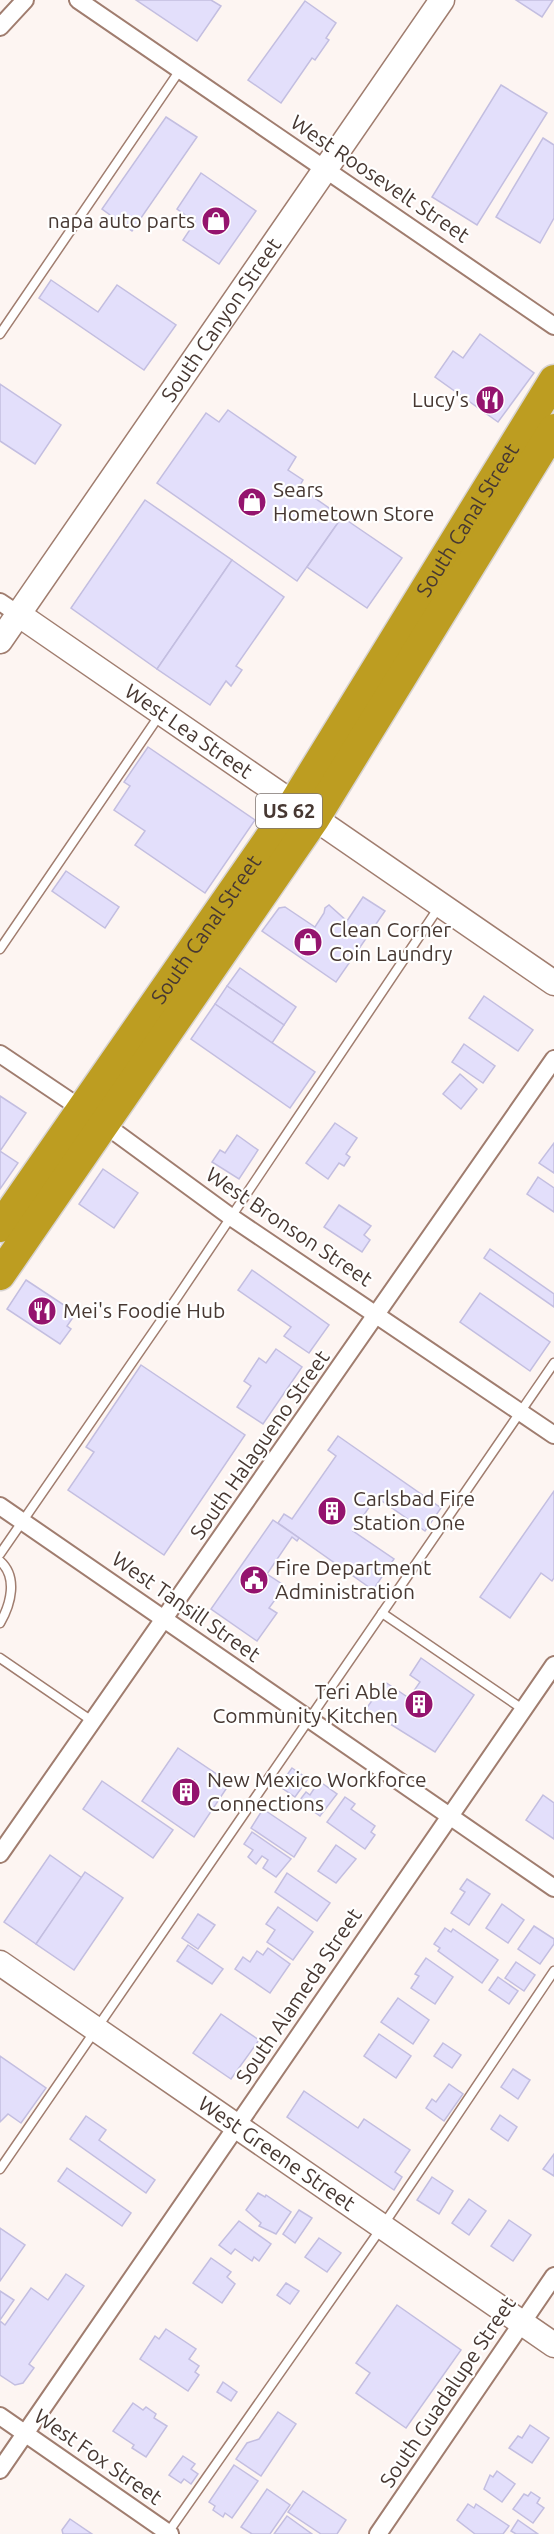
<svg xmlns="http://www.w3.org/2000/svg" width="554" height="2534" font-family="Ubuntu,sans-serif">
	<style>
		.building { fill: #e3dffb; stroke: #c3bee0; stroke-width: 1.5 }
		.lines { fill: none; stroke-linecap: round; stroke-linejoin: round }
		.lane-casing { stroke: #a07d6f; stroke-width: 11 }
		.street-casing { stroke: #a07d6f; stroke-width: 20 }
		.secondary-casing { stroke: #a07d6f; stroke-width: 27 }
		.highway-casing { stroke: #d7d3d2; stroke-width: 33 }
		.lane { stroke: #fff; stroke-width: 8 }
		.street { stroke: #fff; stroke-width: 16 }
		.secondary { stroke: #fff; stroke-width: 24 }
		.highway { stroke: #bd9d21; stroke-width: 30 }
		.labels { text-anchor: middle; stroke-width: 4.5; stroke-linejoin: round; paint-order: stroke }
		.shield { fill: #fff; stroke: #7e7470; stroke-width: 1.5 }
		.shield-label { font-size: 20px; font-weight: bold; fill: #473832 }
		.street-label { font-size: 21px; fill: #473832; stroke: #fff }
		.poi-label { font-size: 21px; fill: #473832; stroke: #fff; text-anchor: start }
	</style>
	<rect width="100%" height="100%" fill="#fdf5f2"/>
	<!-- building -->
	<g class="building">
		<path d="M136 0H211L221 6 197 41Z"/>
		<path d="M516 0H553L542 17Z"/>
		<path d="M305 1 336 23 326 38 329 40 315 60 312 58 281 103 248 80Z"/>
		<path d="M501 85 547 113 477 225 432 197Z"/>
		<path d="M166 117 197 137 132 231 102 209Z"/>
		<path d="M543 138 554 145V218L540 243 496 217Z"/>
		<path d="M201 173 256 211 219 264 183 240 195 222 177 209Z"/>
		<path d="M51 280 98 312 117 285 176 325 144 370 39 298Z"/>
		<path d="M480 334 534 373 498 422 435 377 453 351 463 358Z"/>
		<path d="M0 384 61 425 35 464 0 441Z"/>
		<path d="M228 410 296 457 288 470 303 480 299 487 342 517 297 581 157 483 206 413 219 422Z"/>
		<path d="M145 500 232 560 157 669 71 608Z"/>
		<path d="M342 517 402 558 367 608 307 567Z"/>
		<path d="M232 560 284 597 236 666 242 670 231 686 226 681 210 705 157 669Z"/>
		<path d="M148 747 255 820 205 893 135 845 145 831 114 810 130 786 124 782Z"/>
		<path d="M66 871 119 907 105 928 52 891Z"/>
		<path d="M363 897 385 911 336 982 262 931 279 908 285 907 315 927 324 913 325 908 329 905 347 921Z"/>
		<path d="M240 968 296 1007 284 1025 227 986Z"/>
		<path d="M227 986 284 1025 272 1043 215 1004Z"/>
		<path d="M484 996 533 1030 518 1051 469 1018Z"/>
		<path d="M215 1004 315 1072 290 1108 191 1039Z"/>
		<path d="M464 1044 495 1066 483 1083 452 1062Z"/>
		<path d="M460 1074 477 1089 461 1109 443 1094Z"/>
		<path d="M0 1096 26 1113 0 1151 18 1163 0 1189Z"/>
		<path d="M335 1123 357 1138 346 1154 350 1157 344 1166 339 1163 328 1179 306 1163Z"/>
		<path d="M237 1135 258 1150 239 1179 212 1162 220 1150 225 1153Z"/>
		<path d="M554 1143V1173L539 1163Z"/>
		<path d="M103 1169 138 1193 114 1228 79 1204Z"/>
		<path d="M538 1177 554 1188V1212L527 1194Z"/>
		<path d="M339 1205 371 1226 364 1235 370 1240 362 1252 324 1227Z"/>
		<path d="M490 1249 554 1294V1307L484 1258Z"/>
		<path d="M252 1270 329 1325 309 1353 284 1336 291 1327 238 1290Z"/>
		<path d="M26 1280 76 1313 67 1326 71 1329 60 1344 7 1309Z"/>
		<path d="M480 1293 550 1342 530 1371 460 1322Z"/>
		<path d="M276 1349 302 1367 263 1424 237 1407 251 1386 244 1381 259 1358 266 1363Z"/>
		<path d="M141 1365 245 1435 164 1555 68 1490 94 1452 86 1447Z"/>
		<path d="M338 1436 441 1508 425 1531 376 1497 353 1531 394 1559 373 1590 278 1523 284 1514 292 1519 336 1456 328 1450Z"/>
		<path d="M554 1491V1578L552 1581 541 1573 510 1618 480 1597Z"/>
		<path d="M273 1520 299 1538 297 1541 292 1537 267 1574 285 1586 269 1608 277 1613 257 1641 211 1609Z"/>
		<path d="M421 1658 474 1695 435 1752 366 1709 385 1682 409 1698 420 1682 410 1675Z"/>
		<path d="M178 1748 230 1783 194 1837 142 1801Z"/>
		<path d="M292 1768 308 1779 295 1797 279 1786Z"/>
		<path d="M102 1781 173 1830 153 1858 83 1809Z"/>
		<path d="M319 1781 337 1794 320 1816 299 1801 306 1792 310 1795Z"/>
		<path d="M543 1795 554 1803V1839L526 1820Z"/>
		<path d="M345 1797 355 1804 351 1809 375 1826 371 1832 375 1835 365 1849 327 1822Z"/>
		<path d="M263 1809 306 1838 294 1857 251 1828Z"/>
		<path d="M252 1832 291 1859 276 1877 263 1868 268 1860 262 1856 256 1864 248 1857 253 1850 244 1844Z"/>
		<path d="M336 1845 356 1859 336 1883 318 1871Z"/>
		<path d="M50 1855 82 1878 36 1944 4 1922Z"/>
		<path d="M85 1872 123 1898 74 1970 36 1944Z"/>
		<path d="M287 1873 330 1903 317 1921 275 1892Z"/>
		<path d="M467 1879 490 1894 469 1925 451 1913 465 1892 460 1889Z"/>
		<path d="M502 1904 524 1920 508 1943 486 1928Z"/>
		<path d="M278 1907 313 1932 293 1960 267 1942 275 1930 266 1924Z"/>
		<path d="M198 1914 215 1925 198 1949 182 1938Z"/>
		<path d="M534 1926 554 1939V1944L540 1964 518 1949Z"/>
		<path d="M445 1928 451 1932 453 1929 498 1960 482 1983 438 1951 440 1948 434 1944Z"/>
		<path d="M188 1945 223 1969 212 1984 177 1961Z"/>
		<path d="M268 1948 290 1964 270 1993 235 1969 243 1957 250 1962 257 1951 263 1955Z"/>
		<path d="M426 1958 453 1977 435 2004 411 1988 419 1976 415 1974Z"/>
		<path d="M516 1962 535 1975 524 1991 505 1978Z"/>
		<path d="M498 1977 518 1991 509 2004 489 1990Z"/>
		<path d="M398 1998 429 2020 413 2044 381 2022Z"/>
		<path d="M221 2014 259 2040 231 2079 193 2053Z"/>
		<path d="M379 2034 411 2056 396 2078 364 2056Z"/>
		<path d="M443 2043 461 2055 452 2068 434 2056Z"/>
		<path d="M0 2056 46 2088 21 2123 8 2114 0 2122Z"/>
		<path d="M513 2069 530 2080 518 2099 501 2087Z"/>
		<path d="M449 2084 463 2094 444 2121 426 2108 432 2099 436 2102Z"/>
		<path d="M304 2091 358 2128 364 2119 410 2150 395 2172 402 2177 394 2190 287 2117Z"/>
		<path d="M500 2115 517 2127 508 2141 491 2129Z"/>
		<path d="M86 2116 106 2130 99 2140 155 2180 146 2193 70 2139Z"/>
		<path d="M554 2154V2176L543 2169Z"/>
		<path d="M67 2168 131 2213 122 2226 58 2181Z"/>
		<path d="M432 2177 453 2191 439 2214 417 2200Z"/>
		<path d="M258 2193 265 2197 266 2195 291 2212 276 2234 259 2226 261 2223 246 2210Z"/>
		<path d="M469 2199 486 2211 469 2235 452 2223Z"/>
		<path d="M299 2210 312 2218 295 2243 283 2234Z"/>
		<path d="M509 2220 531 2235 513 2261 491 2246Z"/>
		<path d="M239 2221 271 2244 259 2261 254 2257 252 2261 235 2249 231 2254 219 2245Z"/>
		<path d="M0 2228 25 2245 0 2281Z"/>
		<path d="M319 2238 341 2253 327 2272 305 2257Z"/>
		<path d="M211 2258 231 2272 227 2277 235 2284 222 2303 193 2283Z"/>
		<path d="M66 2274 84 2286 29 2364 34 2368 23 2383 15 2385 0 2375V2321L5 2325 31 2288 48 2300Z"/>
		<path d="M286 2283 299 2291 290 2304 277 2295Z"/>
		<path d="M0 2291 14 2300 0 2320Z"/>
		<path d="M397 2305 461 2350 406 2428 356 2393 370 2373 356 2363Z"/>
		<path d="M166 2329 196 2349 189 2359 199 2366 195 2372 199 2375 188 2391 140 2359 155 2336 159 2339Z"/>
		<path d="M223 2382 237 2392 231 2401 217 2392Z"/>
		<path d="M133 2403 143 2410 146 2407 156 2414 154 2418 167 2426 146 2457 132 2448 134 2445 113 2431Z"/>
		<path d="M278 2412 296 2424 261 2476 236 2459 247 2443 259 2439Z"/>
		<path d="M530 2425 549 2438 532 2463 509 2448 518 2436 522 2438Z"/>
		<path d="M183 2456 195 2464 191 2469 198 2474 191 2484 184 2479 181 2483 169 2475Z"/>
		<path d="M234 2465 258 2481 232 2518 225 2513 223 2517 213 2510 215 2506 209 2502Z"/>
		<path d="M497 2471 515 2484 502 2502 484 2489 490 2475 493 2477Z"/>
		<path d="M267 2489 290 2505 270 2534H252L241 2527Z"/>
		<path d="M303 2491 346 2520 337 2534H321L288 2512Z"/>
		<path d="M531 2492 540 2498 537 2503 544 2508 533 2523 513 2509 524 2494 528 2496Z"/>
		<path d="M468 2504 474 2508 476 2504 509 2526 503 2534H475L457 2520Z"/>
		<path d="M287 2516 312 2534H274Z"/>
		<path d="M70 2519 92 2534H63L62 2530Z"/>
		<path d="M518 2520 538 2534H516L511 2531Z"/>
	</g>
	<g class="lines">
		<!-- lane casing -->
		<g class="lane-casing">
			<g id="lane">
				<path d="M0 334 180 70"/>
				<path d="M0 949 161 713"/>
				<path d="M0 1554 178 1296 439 907"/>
				<path d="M0 1561C18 1577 11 1604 0 1623"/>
				<path d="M382 1613 524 1710"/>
				<path d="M0 1658 92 1721"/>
				<path d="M0 2169 554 1363"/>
				<path d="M167 2534 382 2227 554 1971"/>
			</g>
		</g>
		<!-- street casing -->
		<g class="street-casing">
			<g id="street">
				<path d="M78 0 554 326"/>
				<path d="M0 27 25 0"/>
				<path d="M0 602 18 614"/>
				<path d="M0 1054 104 1124 231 1217 554 1435"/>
				<path d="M0 1506 554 1888"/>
				<path d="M0 1854 554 1059"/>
				<path d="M0 2416 170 2534"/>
				<path d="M0 2470 554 1665"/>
				<path d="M378 2534 554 2276"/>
			</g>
		</g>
		<!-- secondary casing -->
		<g class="secondary-casing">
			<g id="secondary">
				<path id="s1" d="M18 614 554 983"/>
				<path id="s2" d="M0 641 442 0"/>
				<path id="s3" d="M0 1963 554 2345"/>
			</g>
		</g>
		<!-- highway casing -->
		<g class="highway-casing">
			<g id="highway">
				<path id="s4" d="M0 1227 294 803 554 380"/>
				<path d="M0 1275 315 818 554 429"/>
			</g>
		</g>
		<!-- lane -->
		<use href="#lane" class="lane"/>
		<!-- street -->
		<use href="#street" class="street"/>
		<!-- secondary -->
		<use href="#secondary" class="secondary"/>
		<!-- highway -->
		<use href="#highway" class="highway"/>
	</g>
	<!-- icons -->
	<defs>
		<g id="shop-disc" transform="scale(1.5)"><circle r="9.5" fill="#94146e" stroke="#fff"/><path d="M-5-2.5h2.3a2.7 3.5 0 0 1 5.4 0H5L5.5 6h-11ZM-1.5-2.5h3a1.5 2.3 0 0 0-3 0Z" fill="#fff"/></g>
		<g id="restaurant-disc" transform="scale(1.5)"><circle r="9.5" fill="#94146e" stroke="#fff"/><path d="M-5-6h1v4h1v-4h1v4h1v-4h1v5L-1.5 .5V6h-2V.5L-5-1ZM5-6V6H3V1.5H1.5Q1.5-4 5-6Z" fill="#fff"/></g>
		<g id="building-disc" transform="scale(1.5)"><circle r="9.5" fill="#94146e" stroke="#fff"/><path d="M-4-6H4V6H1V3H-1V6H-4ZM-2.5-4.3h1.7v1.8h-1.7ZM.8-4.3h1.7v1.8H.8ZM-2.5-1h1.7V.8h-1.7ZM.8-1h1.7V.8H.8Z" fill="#fff"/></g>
		<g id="civic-disc" transform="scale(1.5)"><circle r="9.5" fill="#94146e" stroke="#fff"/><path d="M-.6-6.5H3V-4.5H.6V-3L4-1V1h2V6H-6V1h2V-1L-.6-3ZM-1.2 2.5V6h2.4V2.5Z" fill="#fff"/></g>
	</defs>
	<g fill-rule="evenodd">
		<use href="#shop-disc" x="216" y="221"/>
		<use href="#restaurant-disc" x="490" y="400"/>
		<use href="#shop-disc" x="252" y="502"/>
		<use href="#shop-disc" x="308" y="942"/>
		<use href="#restaurant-disc" x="42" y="1311"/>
		<use href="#building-disc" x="332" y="1511"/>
		<use href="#civic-disc" x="254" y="1580"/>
		<use href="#building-disc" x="419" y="1704"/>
		<use href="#building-disc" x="186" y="1792"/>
	</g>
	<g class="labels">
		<!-- shield labels -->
		<rect class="shield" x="256" y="794" width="66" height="34" rx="4.5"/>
		<g class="shield-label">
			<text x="289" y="818">US 62</text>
		</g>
		<!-- street labels -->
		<g class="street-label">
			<text transform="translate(380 179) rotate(34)" y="7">West Roosevelt Street</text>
			<text dy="7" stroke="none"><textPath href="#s2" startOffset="390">South Canyon Street</textPath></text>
			<text dy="7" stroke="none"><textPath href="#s4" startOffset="848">South Canal Street</textPath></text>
			<text dy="7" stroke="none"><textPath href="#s1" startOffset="207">West Lea Street</textPath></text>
			<text dy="7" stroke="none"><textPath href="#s4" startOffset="362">South Canal Street</textPath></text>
			<text transform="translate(289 1227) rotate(34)" y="7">West Bronson Street</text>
			<text transform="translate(260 1445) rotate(-55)" y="7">South Halagueno Street</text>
			<text transform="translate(186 1607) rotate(35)" y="7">West Tansill Street</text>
			<text transform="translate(299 1996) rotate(-56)" y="7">South Alameda Street</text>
			<text dy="7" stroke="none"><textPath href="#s3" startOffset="336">West Greene Street</textPath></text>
			<text transform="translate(448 2392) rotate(-56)" y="7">South Guadalupe Street</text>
			<text transform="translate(98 2457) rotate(35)" y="7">West Fox Street</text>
		</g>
		<!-- poi labels -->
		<g class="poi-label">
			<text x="195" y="228" text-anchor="end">napa auto parts</text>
			<text x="469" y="407" text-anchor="end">Lucy's</text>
			<text x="273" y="497">Sears<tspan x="273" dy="24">Hometown Store</tspan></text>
			<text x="329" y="937">Clean Corner<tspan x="329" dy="24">Coin Laundry</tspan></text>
			<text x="63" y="1318">Mei's Foodie Hub</text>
			<text x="353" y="1506">Carlsbad Fire<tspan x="353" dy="24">Station One</tspan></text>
			<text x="275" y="1575">Fire Department<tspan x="275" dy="24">Administration</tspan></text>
			<text x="398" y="1699" text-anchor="end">Teri Able<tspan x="398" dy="24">Community Kitchen</tspan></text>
			<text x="207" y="1787">New Mexico Workforce<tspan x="207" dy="24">Connections</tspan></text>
		</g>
	</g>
</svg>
